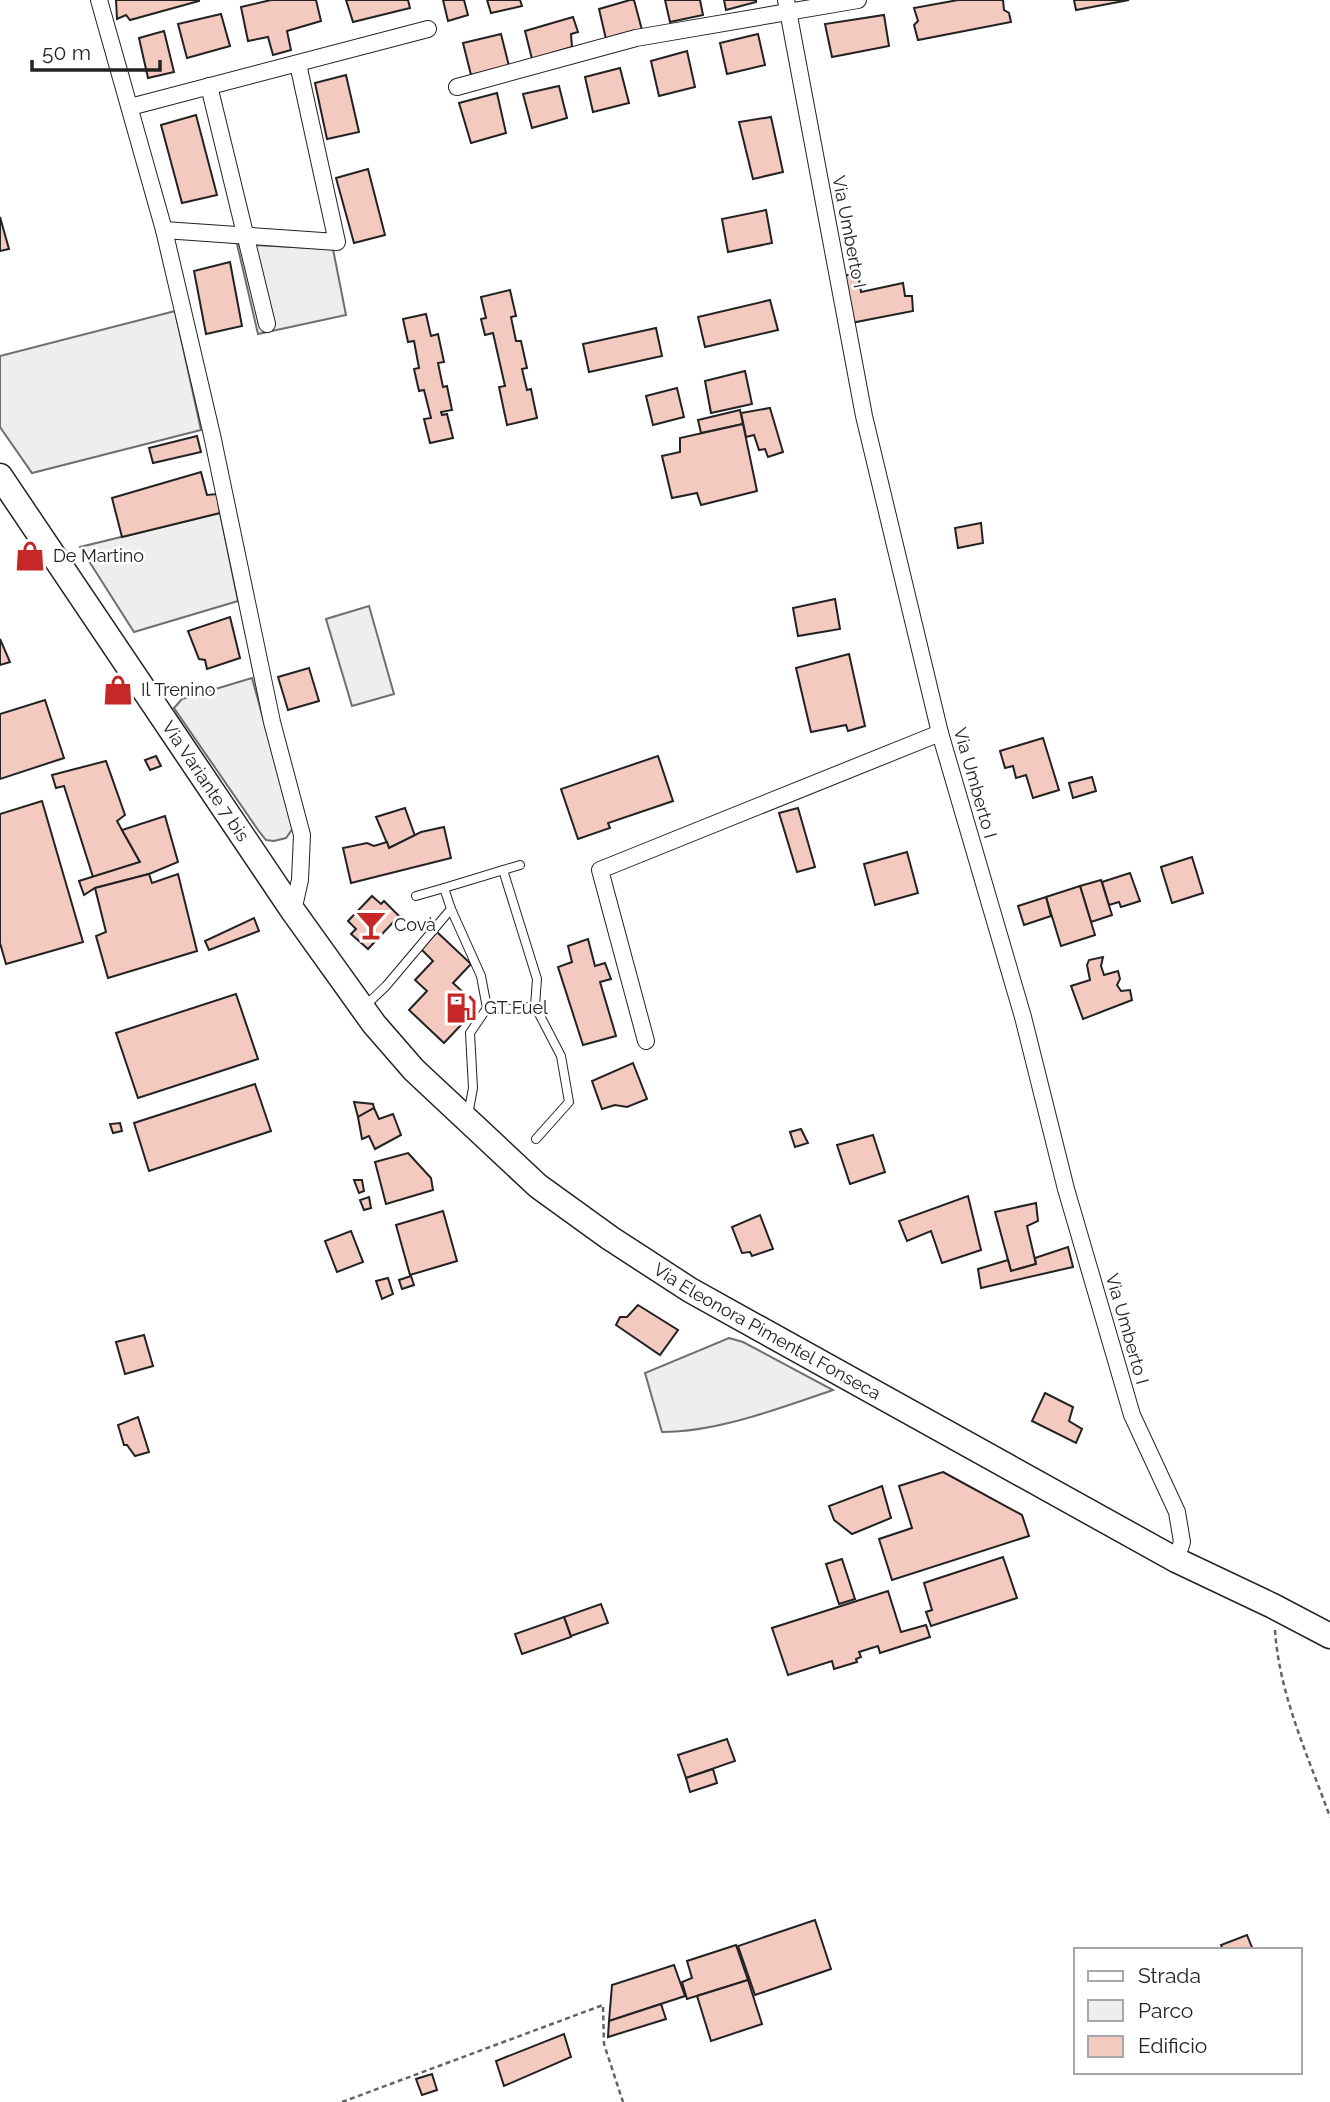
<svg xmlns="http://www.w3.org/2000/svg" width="1330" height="2102" font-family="Raleway,sans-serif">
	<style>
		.green { fill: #eee; stroke: #6f6f6f; stroke-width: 2 }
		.parking { fill: #ededed; stroke: #6f6f6f; stroke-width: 2 }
		.building { fill: #f3c9c0; stroke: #222; stroke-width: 2 }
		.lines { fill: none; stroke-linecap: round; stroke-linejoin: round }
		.lane-casing { stroke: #222; stroke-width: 10 }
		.street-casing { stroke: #222; stroke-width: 18 }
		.primary-casing { stroke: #222; stroke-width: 27 }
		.path { stroke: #646464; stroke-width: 2.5; stroke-dasharray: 5 3.5; stroke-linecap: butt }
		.lane { stroke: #fff; stroke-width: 8 }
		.street { stroke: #fff; stroke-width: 16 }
		.primary { stroke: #fff; stroke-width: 24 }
		.labels { text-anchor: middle; stroke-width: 5; stroke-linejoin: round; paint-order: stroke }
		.street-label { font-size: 18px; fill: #222; stroke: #fff }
		.poi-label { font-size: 18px; fill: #222; stroke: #fff; text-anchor: start }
	</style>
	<rect width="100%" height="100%" fill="#fff"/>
	<!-- green -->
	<g class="green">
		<path d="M175 311 201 430 32 473 0 427V356Z"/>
		<path d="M220 513 238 601 134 632 80 547Z"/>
		<path d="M369 606 394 694 352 706 326 619Z"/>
		<path d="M252 678 293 828 286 838 274 841 266 840 258 830 174 708 182 699Z"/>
		<path d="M729 1338 743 1342 833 1390C780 1408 718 1432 662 1432L645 1373Z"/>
	</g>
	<!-- parking -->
	<path class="parking" d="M237 244 333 249 346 315 258 334Z"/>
	<!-- building -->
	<g class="building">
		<path d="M116 0H199V1L130 20 126 15 117 19Z"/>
		<path d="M271 0H316L321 21 287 31 291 50 273 55 268 37 248 41 241 7Z"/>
		<path d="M346 0H408L410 8 353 22Z"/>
		<path d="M443 0H464L468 15 448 21Z"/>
		<path d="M487 0H520L522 6 491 13Z"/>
		<path d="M630 0H634L642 30 606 39 599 9Z"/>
		<path d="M665 0H700L703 15 670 22Z"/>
		<path d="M724 0H756V2L726 10Z"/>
		<path d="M958 0H1003L1004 10 1009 13 1011 22 918 40 914 25 918 21 914 8Z"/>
		<path d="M1074 0H1129L1076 10Z"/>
		<path d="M221 14 230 46 187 58 178 24Z"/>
		<path d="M884 15 889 46 832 57 825 24Z"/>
		<path d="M573 17 578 32 571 34 572 47 532 59 525 31Z"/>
		<path d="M164 31 174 72 148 78 139 38Z"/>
		<path d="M501 34 509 66 471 75 463 43Z"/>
		<path d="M758 34 765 65 727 74 720 43Z"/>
		<path d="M687 51 695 87 659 96 651 61Z"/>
		<path d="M620 68 629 103 593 112 585 77Z"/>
		<path d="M346 75 359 132 327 139 315 83Z"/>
		<path d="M559 86 567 118 532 128 523 94Z"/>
		<path d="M497 93 506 133 471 143 459 103Z"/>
		<path d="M196 115 217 195 182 203 161 125Z"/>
		<path d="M771 117 783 172 753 179 739 122Z"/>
		<path d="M368 169 385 235 354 243 336 178Z"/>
		<path d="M766 210 772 243 728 252 722 219Z"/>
		<path d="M0 217 9 249 0 251Z"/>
		<path d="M230 262 242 326 206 334 194 271Z"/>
		<path d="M858 273 861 292 903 283 905 296H912L913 311 851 323 843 276Z"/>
		<path d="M510 290 516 316 511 317 516 341H521L527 368 522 369 527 390 531 389 537 418 507 425 499 387 505 386 493 333 485 335 481 319 486 318 481 297Z"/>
		<path d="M770 300 778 330 705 347 698 317Z"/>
		<path d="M426 314 431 336 438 334 444 362 438 363 443 387 447 386 452 410 441 412 442 415 447 414 453 438 430 443 424 419 431 418 424 390 419 391 414 369 419 368 414 341 408 342 403 319Z"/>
		<path d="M656 328 662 356 589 372 583 344Z"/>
		<path d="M745 371 752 404 711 413 705 381Z"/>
		<path d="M677 388 684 417 653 425 646 396Z"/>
		<path d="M770 408 783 452 768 457 765 449 759 450 754 435 746 437 741 413Z"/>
		<path d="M740 410 743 424 701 433 698 420Z"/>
		<path d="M743 424 757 491 701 505 697 493 672 498 662 456 680 452V438Z"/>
		<path d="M197 436 201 452 153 463 149 448Z"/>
		<path d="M201 472 207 495 217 494 220 513 122 537 112 498Z"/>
		<path d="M981 523 983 543 958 548 955 528Z"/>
		<path d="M835 599 840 629 798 636 793 608Z"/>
		<path d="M230 617 240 658 207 669 205 660 199 659 188 631Z"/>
		<path d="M0 639 10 662 0 665Z"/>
		<path d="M849 654 865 726 848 731 846 725 811 732 796 668Z"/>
		<path d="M309 668 319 701 288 710 278 677Z"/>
		<path d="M45 700 64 758 0 779V714Z"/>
		<path d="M1043 738 1059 790 1033 798 1026 775 1016 778 1013 766 1005 768 1000 751Z"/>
		<path d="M156 756 161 766 150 770 145 760Z"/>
		<path d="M658 756 673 801 608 823 610 828 578 839 561 789Z"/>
		<path d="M106 761 125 815 117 821 140 862 93 877 64 786 56 788 52 775Z"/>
		<path d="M1092 777 1096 791 1073 798 1069 783Z"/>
		<path d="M42 801 83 942 6 964 0 943V814Z"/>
		<path d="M405 808 415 836 389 848 376 817Z"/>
		<path d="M798 808 815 867 797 872 779 813Z"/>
		<path d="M165 816 178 862 149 874 95 888 84 895 79 881 140 862 122 830Z"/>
		<path d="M444 827 451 858 351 883 343 848 367 843 374 846 387 842 389 848 421 832Z"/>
		<path d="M907 852 918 893 875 905 864 864Z"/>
		<path d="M1192 857 1203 893 1172 903 1161 867Z"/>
		<path d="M1130 873 1140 901 1121 907 1119 902 1109 905 1102 882Z"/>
		<path d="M149 874 152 883 178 874 197 951 108 978 96 936 106 932 95 888Z"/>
		<path d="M1101 880 1112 915 1091 922 1080 886Z"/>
		<path d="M1080 886 1095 935 1061 946 1046 897Z"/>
		<path d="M372 896 381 904 384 901 399 916 368 949 351 934 356 929 348 921Z"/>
		<path d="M1046 897 1051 916 1024 925 1018 906Z"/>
		<path d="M254 918 259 931 209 950 205 941Z"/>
		<path d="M437 932 471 964 453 983 464 993 447 1012 461 1025 444 1043 409 1010 427 991 415 980 433 961 421 949Z"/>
		<path d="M588 939 595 966 605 963 611 979 600 982 616 1036 583 1045 558 967 572 962 568 946Z"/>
		<path d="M1103 957 1101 966 1104 975 1118 971 1120 979 1117 985 1121 991 1130 990 1132 1000 1083 1019 1071 986 1090 980 1087 965 1089 960Z"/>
		<path d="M236 994 258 1059 138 1098 116 1033Z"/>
		<path d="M633 1063 647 1099 627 1107 615 1105 602 1109 592 1081Z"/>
		<path d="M255 1084 271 1131 149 1171 134 1123Z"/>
		<path d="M354 1102 373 1104 374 1108 358 1117Z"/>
		<path d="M374 1108 379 1119 393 1114 401 1135 375 1149 369 1136 362 1139 358 1117Z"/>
		<path d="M120 1123 122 1131 113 1133 110 1124Z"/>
		<path d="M801 1129 808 1143 795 1147 790 1132Z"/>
		<path d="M873 1135 885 1172 850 1184 837 1145Z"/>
		<path d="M408 1153 431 1178 433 1190 386 1204 375 1162Z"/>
		<path d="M354 1180H362L364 1191 359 1193Z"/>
		<path d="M968 1196 981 1250 942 1263 931 1231 907 1241 899 1221Z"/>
		<path d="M369 1197 371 1208 364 1210 360 1200Z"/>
		<path d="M1036 1203 1038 1221 1027 1226 1036 1264 1011 1271 995 1212Z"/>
		<path d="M443 1211 457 1261 410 1275 396 1225Z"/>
		<path d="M760 1215 773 1249 752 1256 750 1252 742 1253 732 1227Z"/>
		<path d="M351 1231 363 1262 337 1272 325 1241Z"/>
		<path d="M1068 1247 1073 1267 981 1288 978 1269 1008 1260 1011 1271 1036 1264 1035 1258Z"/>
		<path d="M411 1276 414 1285 402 1289 399 1280Z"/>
		<path d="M388 1278 393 1294 382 1299 376 1281Z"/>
		<path d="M638 1305 678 1330 660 1355 616 1325 620 1317H627Z"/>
		<path d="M144 1335 153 1366 125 1374 116 1342Z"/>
		<path d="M1045 1393 1073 1407 1069 1421 1082 1429 1076 1443 1032 1421Z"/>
		<path d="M138 1417 149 1452 135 1456 127 1445H124L118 1425Z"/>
		<path d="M943 1472 1022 1515 1029 1536 892 1580 879 1539 912 1528 899 1486Z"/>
		<path d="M882 1486 891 1518 852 1534 834 1520 829 1506Z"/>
		<path d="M1003 1557 1017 1598 931 1626 926 1612 932 1610 924 1583Z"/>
		<path d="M842 1559 855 1599 839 1604 826 1564Z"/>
		<path d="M888 1591 901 1632 926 1625 930 1637 880 1653 878 1646 859 1652 861 1657 856 1659 857 1662 834 1669 832 1661 788 1675 772 1628Z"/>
		<path d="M601 1604 608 1623 571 1636 564 1617Z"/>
		<path d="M564 1617 571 1637 522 1654 515 1634Z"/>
		<path d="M727 1739 735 1761 686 1778 678 1755Z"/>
		<path d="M713 1769 717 1783 690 1792 686 1778Z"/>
		<path d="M815 1920 831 1969 755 1995 738 1946Z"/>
		<path d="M1247 1935 1253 1950H1223L1221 1945Z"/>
		<path d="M736 1945 748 1980 687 1999 682 1982 692 1978 687 1961Z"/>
		<path d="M674 1965 685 1996 609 2021 612 1985Z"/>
		<path d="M748 1980 762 2024 711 2041 697 1996Z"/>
		<path d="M661 2004 666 2019 608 2037 609 2021Z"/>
		<path d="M564 2034 571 2057 504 2086 496 2061Z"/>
		<path d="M432 2074 437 2090 422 2095 416 2079Z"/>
	</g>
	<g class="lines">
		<!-- lane casing -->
		<g class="lane-casing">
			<g id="lane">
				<path d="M416 896 444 888"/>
				<path d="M451 909 444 888 520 865"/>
				<path d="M366 1005 386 986 451 909 481 976 487 1008 470 1033 473 1088 468 1115"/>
				<path d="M535 1006 561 1056 569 1102 536 1139"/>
				<path d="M487 1008 516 1009 535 1006 537 979 503 870"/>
			</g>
		</g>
		<!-- street casing -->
		<g class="street-casing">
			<g id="street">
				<path d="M99 0 164 230 212 435 272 722 302 835 300 880 293 911"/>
				<path d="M786 0 864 416 940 733 1023 1017 1066 1189 1132 1415 1177 1512 1182 1542 1176 1560"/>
				<path d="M209 86 267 324"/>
				<path d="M457 87 636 38 858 0"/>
				<path d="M130 107 428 29"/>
				<path d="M164 230 337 242 298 64"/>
				<path d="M646 1041 600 870 940 733"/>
			</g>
		</g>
		<!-- primary casing -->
		<g class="primary-casing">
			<g id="primary">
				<path id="s1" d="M0 476 293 911 374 1024 414 1070 538 1186 610 1238 690 1290 1176 1560 1273 1606 1330 1636"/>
			</g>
		</g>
		<!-- path -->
		<g class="path">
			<path d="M1275 1630C1279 1694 1308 1756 1330 1817"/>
			<path d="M342 2102 603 2005 604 2044 623 2102"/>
		</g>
		<!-- lane -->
		<use href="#lane" class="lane"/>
		<!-- street -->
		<use href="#street" class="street"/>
		<!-- primary -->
		<use href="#primary" class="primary"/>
	</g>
	<!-- icons -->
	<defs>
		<g id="shop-bare" transform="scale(2.415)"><path d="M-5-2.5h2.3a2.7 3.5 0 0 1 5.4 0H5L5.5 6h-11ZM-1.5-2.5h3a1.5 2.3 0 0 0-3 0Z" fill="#c62828" stroke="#fff" stroke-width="2.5" paint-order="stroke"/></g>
		<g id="bar-bare" transform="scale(2.415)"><path d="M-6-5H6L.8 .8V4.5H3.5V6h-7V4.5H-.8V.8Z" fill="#c62828" stroke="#fff" stroke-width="2.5" paint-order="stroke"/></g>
		<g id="fuel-bare" transform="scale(2.415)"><path d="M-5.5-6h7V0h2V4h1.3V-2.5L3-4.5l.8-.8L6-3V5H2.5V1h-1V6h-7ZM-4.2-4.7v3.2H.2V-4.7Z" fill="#c62828" stroke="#fff" stroke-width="2.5" paint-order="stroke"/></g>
	</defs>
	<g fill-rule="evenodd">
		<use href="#shop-bare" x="30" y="556"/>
		<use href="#shop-bare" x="118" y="690"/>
		<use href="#bar-bare" x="371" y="925"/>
		<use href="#fuel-bare" x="461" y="1008"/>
	</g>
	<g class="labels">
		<!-- street labels -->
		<g class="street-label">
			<text transform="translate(849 232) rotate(79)" y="6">Via Umberto I</text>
			<text dy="6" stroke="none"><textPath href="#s1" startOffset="368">Via Variante 7 bis</textPath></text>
			<text transform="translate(975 783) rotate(74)" y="6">Via Umberto I</text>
			<text transform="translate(1127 1329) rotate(74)" y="6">Via Umberto I</text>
			<text dy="6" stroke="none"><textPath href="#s1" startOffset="1166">Via Eleonora Pimentel Fonseca</textPath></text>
		</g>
		<!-- poi labels -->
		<g class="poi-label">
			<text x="53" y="562">De Martino</text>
			<text x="141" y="696">Il Trenino</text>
			<text x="394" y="931">Covà</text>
			<text x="484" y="1014">GT Fuel</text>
		</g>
	</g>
	<!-- legend -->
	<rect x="1074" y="1948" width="228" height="126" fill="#ffffff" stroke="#a7a7a7" stroke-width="2"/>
	<rect x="1088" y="1971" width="35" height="10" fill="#ffffff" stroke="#a7a7a7" stroke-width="2"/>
	<text x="1138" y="1983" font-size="21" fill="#222222">Strada</text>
	<rect x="1088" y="2000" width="35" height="21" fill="#eeeeee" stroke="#a7a7a7" stroke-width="2"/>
	<text x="1138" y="2018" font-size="21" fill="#222222">Parco</text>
	<rect x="1088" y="2036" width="35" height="21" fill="#f3c9c0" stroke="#a7a7a7" stroke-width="2"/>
	<text x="1138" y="2053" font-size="21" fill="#222222">Edificio</text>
	<!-- scale -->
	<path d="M32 60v10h128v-10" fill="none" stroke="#222222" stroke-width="3.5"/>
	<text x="42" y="60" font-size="21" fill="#222222" stroke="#ffffff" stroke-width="5" paint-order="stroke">50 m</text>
</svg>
